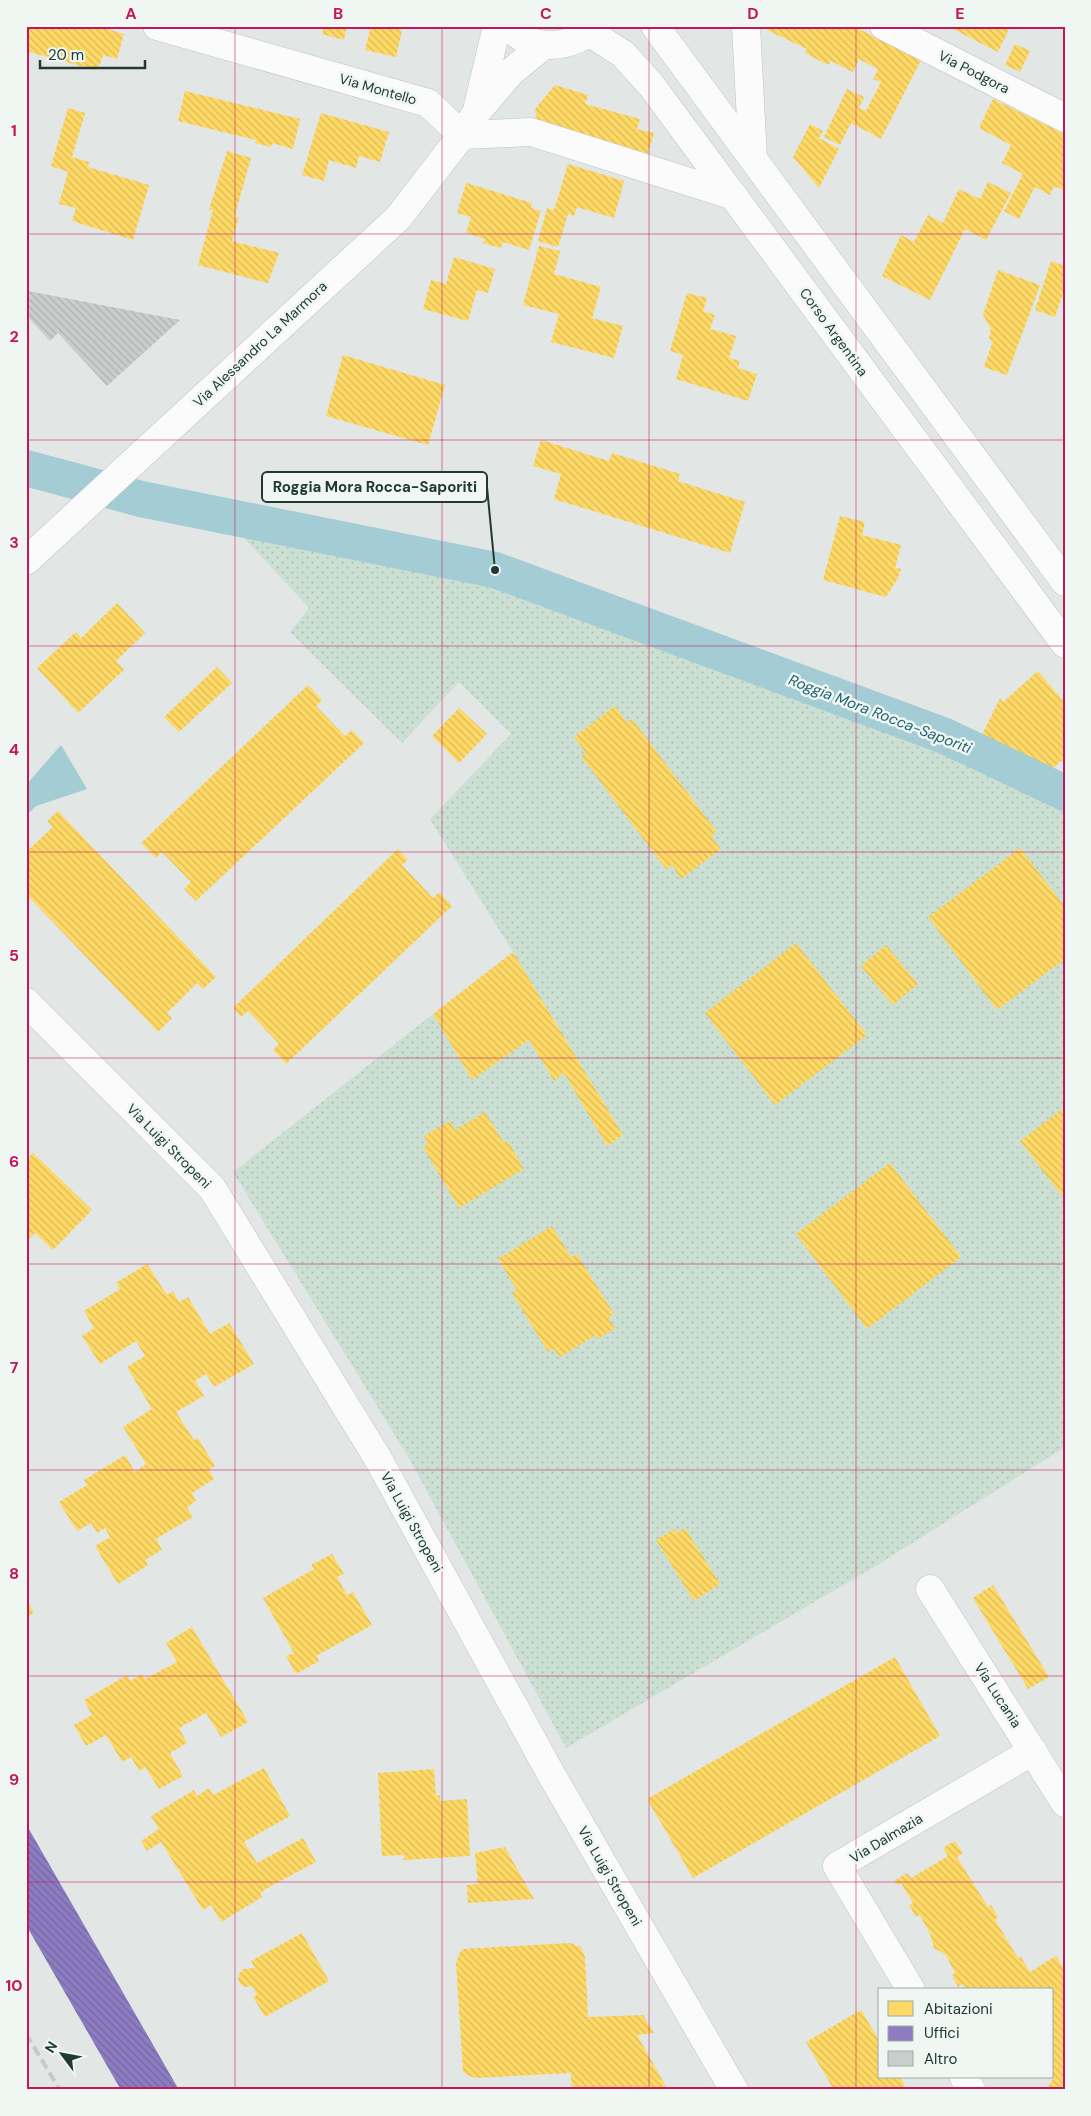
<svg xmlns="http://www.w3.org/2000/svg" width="1091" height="2116" font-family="'DM Sans',sans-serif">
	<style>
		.green { fill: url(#green-dots) }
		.water { fill: #a4ccd4 }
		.homes { fill: url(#homes-back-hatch) }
		.offices { fill: url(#offices-back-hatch) }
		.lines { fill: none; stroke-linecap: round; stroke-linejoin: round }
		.canal { stroke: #a4ccd4; stroke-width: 36 }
		.building { fill: url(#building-back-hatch) }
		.street-casing { stroke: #bfc4c2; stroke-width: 29 }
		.secondary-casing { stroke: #bec5c2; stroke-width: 29 }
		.street { stroke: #fbfbfb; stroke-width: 28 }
		.secondary { stroke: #fbfbfb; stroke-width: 28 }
		.rail { stroke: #c6cac9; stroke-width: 4; stroke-dasharray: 10 5; stroke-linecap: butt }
		.grid { fill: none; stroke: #c2185b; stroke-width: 1; stroke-opacity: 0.55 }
		.labels { text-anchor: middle; stroke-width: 5; stroke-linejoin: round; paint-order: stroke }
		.street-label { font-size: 14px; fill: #213933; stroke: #f0f7f3 }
		.water-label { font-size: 15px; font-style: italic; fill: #1f6171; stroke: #f0f7f3 }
		.leader { fill: none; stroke: #213933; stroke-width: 2 }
		.callout-dot { fill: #213933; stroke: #f0f7f3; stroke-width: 2 }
		.callout { fill: #f0f7f3; stroke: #213933; stroke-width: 2 }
		.callout-label { font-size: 15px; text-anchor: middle; font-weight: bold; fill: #213933 }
		.neatline { fill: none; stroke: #c2185b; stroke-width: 2 }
		.grid-label { font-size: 16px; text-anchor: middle; font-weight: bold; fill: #c2185b }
	</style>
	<defs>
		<pattern id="green-dots" width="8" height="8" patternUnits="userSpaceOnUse" patternTransform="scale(1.25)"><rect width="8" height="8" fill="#cbe0d2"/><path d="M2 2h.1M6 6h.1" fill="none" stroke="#aec1b5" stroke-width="1.8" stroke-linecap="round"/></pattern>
		<pattern id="homes-back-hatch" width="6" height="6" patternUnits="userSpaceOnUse" patternTransform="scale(1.25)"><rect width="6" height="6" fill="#ffd966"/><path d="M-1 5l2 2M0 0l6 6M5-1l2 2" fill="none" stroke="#dabb59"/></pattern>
		<pattern id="offices-back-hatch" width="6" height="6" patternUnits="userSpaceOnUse" patternTransform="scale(1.25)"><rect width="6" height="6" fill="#8e7cc3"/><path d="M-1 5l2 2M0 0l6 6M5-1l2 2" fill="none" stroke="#74679f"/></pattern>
		<pattern id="building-back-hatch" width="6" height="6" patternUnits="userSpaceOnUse" patternTransform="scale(1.25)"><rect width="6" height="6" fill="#c9cecc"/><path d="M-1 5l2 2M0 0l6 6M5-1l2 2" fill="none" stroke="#acb2b0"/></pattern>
	</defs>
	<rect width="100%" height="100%" fill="#e2e7e5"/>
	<!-- green -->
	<path class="green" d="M230 523 481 576 938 745 1065 807V1447L879 1564 566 1748 409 1458 233 1172 433 1014 472 1080 529 1040 554 1081 564 1073 607 1146 623 1135 513 952 430 819 511 734 459 682 402 743 290 632 309 608Z"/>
	<!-- water -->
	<path class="water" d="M61 745 87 789 36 806 26 816V785Z"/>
	<!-- homes -->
	<g class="homes">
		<path d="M26 26H96L124 34 117 59 103 55 100 64 95 70 26 51Z"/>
		<path d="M324 26H347L344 40 322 34Z"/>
		<path d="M357 26H401L399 30 402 31 396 57 365 50 370 30Z"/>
		<path d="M769 26H853L921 60 881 139 851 123 840 145 824 137 847 89 864 97 859 108 866 111 881 82 873 79 878 69 859 59 853 72 831 61 828 65 805 53 807 49 767 30Z"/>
		<path d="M947 26H1009L1010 27 998 52Z"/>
		<path d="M1015 44 1030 51 1020 72 1005 65Z"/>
		<path d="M555 85 588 95 585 104 640 119 637 129 654 133 648 154 538 123 535 109Z"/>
		<path d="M185 91 300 119 293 149 272 143 271 147 255 143 256 140 178 121Z"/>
		<path d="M993 99 1065 134V191L1054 186 1050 195 1035 187 1019 219 1004 211 1023 174 1002 163 1011 145 979 128Z"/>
		<path d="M68 108 85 113 72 157 89 162 88 167 149 185 133 240 72 221 76 208 59 204 68 172 51 166Z"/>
		<path d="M321 113 389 132 380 162 359 156 356 168 329 160 324 181 302 175Z"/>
		<path d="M810 124 823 131 819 138 839 149 819 188 793 157Z"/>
		<path d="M227 151 251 158 238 204 235 217H239L232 241 279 253 268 283 198 265 213 210H209Z"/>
		<path d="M568 164 624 181 614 218 577 207 574 216 568 214 558 247 538 241 547 208 554 210Z"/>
		<path d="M988 182 1011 193 986 240 965 229 930 300 882 276 901 235 914 242 928 215 943 223 959 189 980 199Z"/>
		<path d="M466 183 532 203 531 208 541 211 529 250 503 242 501 248 483 243 485 239 466 233 471 217 457 213Z"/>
		<path d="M539 246 560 251 554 274 601 287 592 318 623 326 614 358 551 342 559 314 523 305Z"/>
		<path d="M454 257 495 269 488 293 477 290 468 321 423 309 431 280 446 284Z"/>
		<path d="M1051 261 1065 266V288L1055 317 1035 310Z"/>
		<path d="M998 270 1040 285 1007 375 984 367 993 341 989 339 991 329 983 315Z"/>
		<path d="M687 293 707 298 703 311 715 315 710 329 736 336 729 358 740 361 738 368 757 374 748 401 676 379 683 355 670 351Z"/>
		<path d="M343 355 445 385 428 445 326 416Z"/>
		<path d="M541 440 609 461 612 453 680 474 678 481 745 502 730 553 554 499 561 474 533 466Z"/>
		<path d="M840 516 865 522 862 535 901 545 895 568 901 569 898 578 886 597 823 580Z"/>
		<path d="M117 603 145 633 116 661 124 670 78 713 37 668 76 632 81 638Z"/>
		<path d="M217 667 232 683 179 732 164 717Z"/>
		<path d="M1038 671 1065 703V758L1053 768 982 735 1000 698 1003 702Z"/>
		<path d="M308 685 322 700 316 706 345 736 352 730 364 743 196 901 184 889 191 882 162 852 156 858 141 843Z"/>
		<path d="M615 706 627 723 632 719 717 832 711 836 721 849 681 879 672 865 666 869 581 756 586 753 574 737Z"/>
		<path d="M459 708 487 734 459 763 432 736Z"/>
		<path d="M58 811 216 977 203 989 197 983 167 1013 172 1018 158 1032 26 894V852L53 827 47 821Z"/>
		<path d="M1020 848 1065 907V959L997 1010 928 917Z"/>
		<path d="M398 849 408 860 402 865 433 898 439 892 452 906 286 1064 273 1050 279 1044 248 1011 241 1017 233 1008Z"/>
		<path d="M796 943 867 1035 775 1105 705 1013Z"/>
		<path d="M886 945 918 984 893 1005 861 966Z"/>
		<path d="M513 952 623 1135 607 1146 564 1073 554 1081 529 1040 472 1080 433 1014Z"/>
		<path d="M1065 1107V1200L1020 1141Z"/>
		<path d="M485 1112 504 1143 508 1141 524 1169 459 1208 423 1147 428 1144 424 1136 450 1121 455 1130Z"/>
		<path d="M33 1153 92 1210 53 1250 35 1233 26 1242V1160Z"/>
		<path d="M890 1163 961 1257 867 1329 796 1234Z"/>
		<path d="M552 1226 571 1257 577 1254 614 1314 608 1317 615 1328 598 1339 596 1335 560 1357 554 1349 548 1352 512 1293 517 1290 498 1259Z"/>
		<path d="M147 1264 167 1295 173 1291 179 1302 188 1297 210 1334 229 1323 254 1364 214 1387 206 1374 195 1381 204 1396 176 1412 194 1440 198 1438 212 1461 215 1466 209 1470 214 1479 192 1493 196 1501 187 1507 193 1517 156 1539 162 1550 145 1560 148 1565 118 1584 95 1546 110 1537 105 1528 97 1533 91 1523 77 1531 59 1502 87 1485 84 1480 125 1455 135 1472 146 1464 123 1427 152 1409 127 1367 145 1356 136 1341 100 1364 82 1336 94 1328 84 1311 120 1289 116 1283Z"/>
		<path d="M685 1528 720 1584 694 1601 656 1540 674 1529 677 1533Z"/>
		<path d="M332 1554 344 1574 337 1577 347 1595 353 1592 372 1625 316 1656 319 1661 296 1674 286 1656 294 1653 263 1598 314 1569 311 1565Z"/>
		<path d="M993 1585 1049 1677 1028 1689 973 1598Z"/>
		<path d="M26 1599 34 1613 26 1617Z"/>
		<path d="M192 1627 248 1722 221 1737 206 1713 179 1728 187 1743 170 1753 183 1776 159 1789 145 1767 139 1771 131 1757 122 1762 106 1735 86 1746 74 1725 92 1715 84 1700 127 1675 130 1681 142 1674 145 1679 177 1662 166 1643Z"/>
		<path d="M895 1657 940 1736 693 1878 647 1799Z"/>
		<path d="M264 1768 290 1816 244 1842 257 1863 303 1838 316 1862 271 1886 260 1893 262 1897 221 1922 211 1905 203 1910 161 1842 147 1851 141 1841 159 1829 151 1816 194 1790 197 1796 209 1788 213 1795Z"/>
		<path d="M434 1769 436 1796 440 1795V1801L467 1799 470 1856 404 1860V1855L382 1856 378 1773Z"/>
		<path d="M955 1841 963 1853 957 1857 988 1907 991 1905 998 1917 995 1920 1018 1958 1021 1957 1030 1972 1056 1956 1065 1970V1973L1062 1974 1065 1979V2090H1046L1053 2079 1052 1990H966L963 1984 958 1987 952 1975 955 1973 946 1955 934 1948 930 1934 920 1915 916 1917 909 1905 913 1903 901 1883 897 1885 894 1881 907 1873 911 1878 948 1856 943 1848Z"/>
		<path d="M505 1847 534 1899 468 1903 467 1885 478 1884 475 1853Z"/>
		<path d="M302 1933 329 1981 265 2017 253 1997 257 1995 252 1986 245 1987 241 1985 238 1980 239 1974 243 1969 255 1968 251 1961Z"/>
		<path d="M570 1943 581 1947 585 1957 588 2017 643 2015 654 2033 637 2035 668 2090H572L571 2073 476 2078 469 2076 463 2072 456 1963 460 1952 463 1949Z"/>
		<path d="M861 2010 880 2042V2077H900L907 2090H834L806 2042Z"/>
	</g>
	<!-- offices -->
	<path class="offices" d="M26 1824 179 2090H121L26 1925Z"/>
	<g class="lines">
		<!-- canal -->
		<path class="canal" d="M26 468 141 499 495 570 945 736 1065 793"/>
	</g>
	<!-- building -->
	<path class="building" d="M26 289 28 291 180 320 107 386 58 333 50 341 26 315Z"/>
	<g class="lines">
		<!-- street casing -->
		<g class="street-casing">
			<g id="street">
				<path d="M157 26 428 103 462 135 531 132 734 196"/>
				<path d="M746 26 753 159"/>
				<path d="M884 26 1065 118"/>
				<path d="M26 1002 212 1188 377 1457 551 1774 734 2090"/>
				<path d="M930 1589 1065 1803"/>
				<path d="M911 1990 837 1866 1033 1751"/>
				<path d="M964 2077 971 2090"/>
			</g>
		</g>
		<!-- secondary casing -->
		<g class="secondary-casing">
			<g id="secondary">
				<path d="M509 26C531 54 574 48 598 26"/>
				<path d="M655 26 1065 582"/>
				<path d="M590 33 623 54 651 85 1065 644"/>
				<path d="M478 106 497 26"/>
				<path d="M26 561 398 218 462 135 476 113 511 72 544 45"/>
			</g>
		</g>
		<!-- street -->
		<use href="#street" class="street"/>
		<!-- secondary -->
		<use href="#secondary" class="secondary"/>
		<!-- rail -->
		<path class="rail" d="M26 2034 60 2090"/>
	</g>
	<!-- grid -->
	<path class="grid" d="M235 26V2090M442 26V2090M649 26V2090M856 26V2090M26 234H1065M26 440H1065M26 646H1065M26 852H1065M26 1058H1065M26 1264H1065M26 1470H1065M26 1676H1065M26 1882H1065"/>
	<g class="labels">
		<!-- street labels -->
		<g class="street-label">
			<text transform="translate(974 72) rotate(27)" y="5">Via Podgora</text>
			<text transform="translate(378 89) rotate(16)" y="5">Via Montello</text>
			<text transform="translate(834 332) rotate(54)" y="5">Corso Argentina</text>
			<text transform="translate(260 344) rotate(-43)" y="5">Via Alessandro La Marmora</text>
			<text transform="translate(169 1146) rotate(45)" y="5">Via Luigi Stropeni</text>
			<text transform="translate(412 1522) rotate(61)" y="5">Via Luigi Stropeni</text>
			<text transform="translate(998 1695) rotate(57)" y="5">Via Lucania</text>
			<text transform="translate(886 1838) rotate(-31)" y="5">Via Dalmazia</text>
			<text transform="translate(610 1876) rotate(60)" y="5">Via Luigi Stropeni</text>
		</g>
		<!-- water labels -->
		<g class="water-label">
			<text transform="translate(880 714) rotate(21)" y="5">Roggia Mora Rocca-Saporiti</text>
		</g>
	</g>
	<!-- callouts -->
	<path class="leader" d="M495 570L487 487"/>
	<circle class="callout-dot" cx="495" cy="570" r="5"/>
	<rect class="callout" x="262" y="472" width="225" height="30" rx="5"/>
	<g class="callout-label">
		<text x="375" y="492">Roggia Mora Rocca-Saporiti</text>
	</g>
	<!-- border -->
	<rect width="1091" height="2116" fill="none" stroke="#f0f7f3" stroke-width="55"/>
	<!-- legend -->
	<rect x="878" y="1988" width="175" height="90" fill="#f0f7f3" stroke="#9daba6"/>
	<rect x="888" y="2001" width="25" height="15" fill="#ffd966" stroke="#9daba6"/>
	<text x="924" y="2014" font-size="15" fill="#213933">Abitazioni</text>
	<rect x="888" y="2026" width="25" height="15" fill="#8e7cc3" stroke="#9daba6"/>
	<text x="924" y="2038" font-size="15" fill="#213933">Uffici</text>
	<rect x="888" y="2051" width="25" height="15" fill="#c9cecc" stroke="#9daba6"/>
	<text x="924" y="2064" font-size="15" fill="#213933">Altro</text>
	<!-- north arrow -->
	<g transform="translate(62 2054) rotate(302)" stroke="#f0f7f3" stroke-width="4" paint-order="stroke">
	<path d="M0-4L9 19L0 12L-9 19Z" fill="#213933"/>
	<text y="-8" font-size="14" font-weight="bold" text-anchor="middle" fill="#213933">N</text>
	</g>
	<!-- scale -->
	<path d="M40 60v8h105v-8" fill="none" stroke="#213933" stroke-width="2.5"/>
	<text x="48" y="60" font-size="15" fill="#213933" stroke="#f0f7f3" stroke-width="4" paint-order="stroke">20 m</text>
	<rect x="28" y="28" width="1036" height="2060" class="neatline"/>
	<g class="grid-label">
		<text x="131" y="19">A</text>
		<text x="338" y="19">B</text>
		<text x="546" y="19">C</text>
		<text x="753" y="19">D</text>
		<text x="960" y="19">E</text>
		<text x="14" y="136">1</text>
		<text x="14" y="342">2</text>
		<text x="14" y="548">3</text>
		<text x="14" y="755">4</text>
		<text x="14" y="961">5</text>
		<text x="14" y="1167">6</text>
		<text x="14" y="1373">7</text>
		<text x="14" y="1579">8</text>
		<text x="14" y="1785">9</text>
		<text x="14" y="1991">10</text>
	</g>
</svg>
